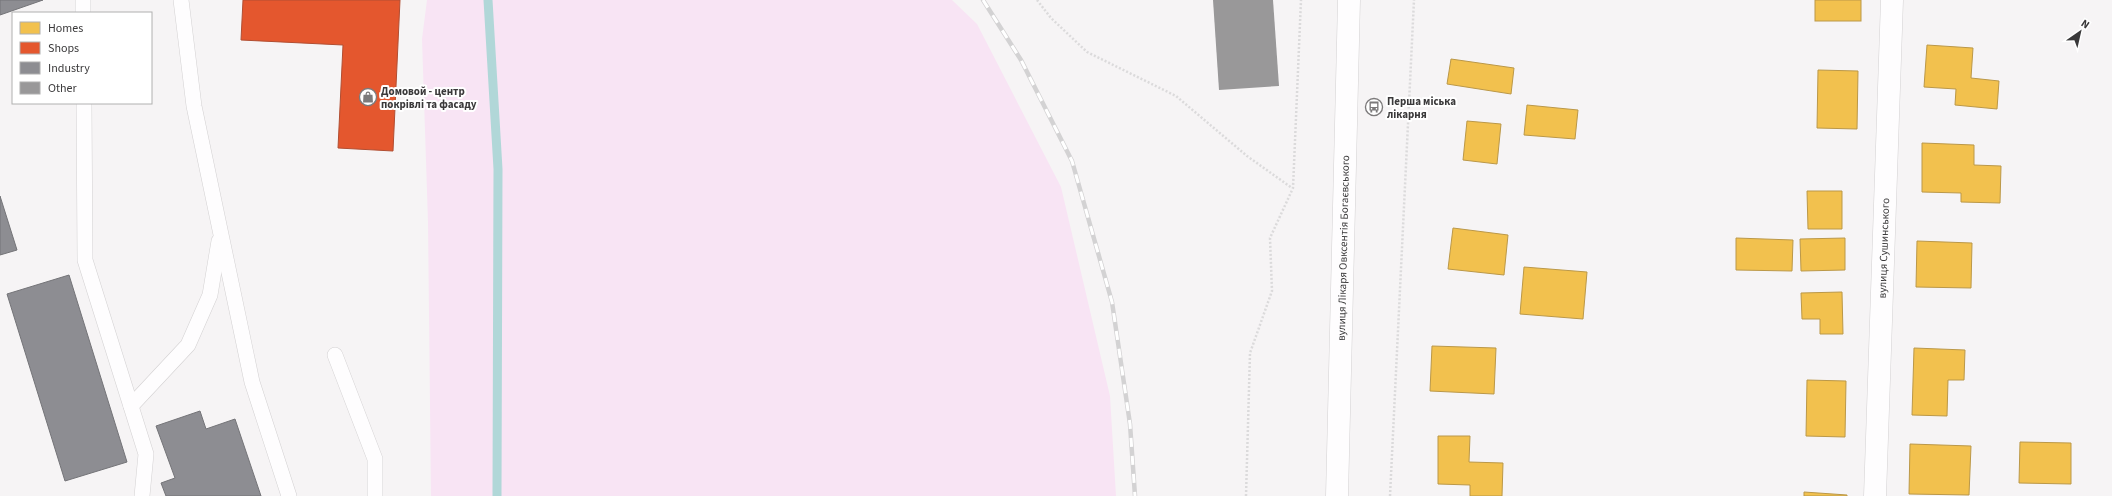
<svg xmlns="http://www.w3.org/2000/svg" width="2112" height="496" font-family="'Source Sans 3',sans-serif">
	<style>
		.green { fill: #f8e4f4 }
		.homes { fill: #f2c14e; stroke: #bb9848 }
		.shops { fill: #e4572e; stroke: #b14e32 }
		.industry { fill: #8d8d92; stroke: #747478 }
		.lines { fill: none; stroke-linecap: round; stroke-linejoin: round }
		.stream { stroke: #b1d7d8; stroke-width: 9 }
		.building { fill: #999899 }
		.lane-casing { stroke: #d3d1d2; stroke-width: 16 }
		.street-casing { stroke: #d3d1d2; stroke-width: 23 }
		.secondary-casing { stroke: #d3d1d2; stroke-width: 23 }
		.path { stroke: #dbdadb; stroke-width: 2.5; stroke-dasharray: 2 2; stroke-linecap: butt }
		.lane { stroke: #fefdfe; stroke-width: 15 }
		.street { stroke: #fefdfe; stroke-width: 22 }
		.secondary { stroke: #fefdfe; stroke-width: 22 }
		.rail-casing { stroke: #d3d2d3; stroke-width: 4.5 }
		.rail { stroke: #fff; stroke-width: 3; stroke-dasharray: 9; stroke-linecap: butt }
		.labels { text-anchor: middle; stroke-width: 4; stroke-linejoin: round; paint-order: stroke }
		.poi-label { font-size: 11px; font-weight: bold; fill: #3a393a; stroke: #fff; text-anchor: start }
		.street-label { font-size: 11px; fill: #3a393a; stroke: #fff }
	</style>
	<rect width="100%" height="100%" fill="#f6f4f5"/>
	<!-- green -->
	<path class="green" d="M427 0H952L977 24 1061 187 1110 396 1116 496H431L428 222 422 39Z"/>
	<!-- homes -->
	<g class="homes">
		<rect x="1815" y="0" width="46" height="21"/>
		<path d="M1927 45 1973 48 1971 78 1999 81 1997 109 1955 105 1956 89 1924 87Z"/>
		<path d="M1451 59 1514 68 1511 94 1447 84Z"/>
		<path d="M1818 70 1858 71 1857 129 1817 128Z"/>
		<path d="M1527 105 1578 110 1575 139 1524 135Z"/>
		<path d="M1467 121 1501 124 1497 164 1463 160Z"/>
		<path d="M1922 143 1974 145V165L2001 166 2000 203 1961 202V193L1922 192Z"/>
		<path d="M1807 191H1842V229H1808Z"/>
		<path d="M1453 228 1508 235 1504 275 1448 269Z"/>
		<path d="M1736 238 1793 240 1792 271 1736 270Z"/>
		<path d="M1845 238V270L1801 271 1800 239Z"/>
		<path d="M1917 241 1972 243 1971 288 1916 287Z"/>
		<path d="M1524 267 1587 272 1583 319 1520 314Z"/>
		<path d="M1842 292 1843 334H1820V319H1802L1801 293Z"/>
		<path d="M1432 346 1496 348 1494 394 1430 391Z"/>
		<path d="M1914 348 1965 350 1964 380H1948L1947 416 1912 415Z"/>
		<path d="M1807 380 1846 381 1845 437 1806 436Z"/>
		<path d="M1438 436H1470L1469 462 1503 463 1502 496H1470V485L1438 484Z"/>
		<path d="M2020 442 2071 443V484L2019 483Z"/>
		<path d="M1910 444 1971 446 1969 495 1909 494Z"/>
		<path d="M1804 492 1847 495V496H1804Z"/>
	</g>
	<!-- shops -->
	<path class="shops" d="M243 0H400L393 151 338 148 343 45 241 40Z"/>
	<!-- industry -->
	<g class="industry">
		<path d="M0 0H43L0 15Z"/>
		<path d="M0 196 17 250 0 255Z"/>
		<path d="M69 275 127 462 65 481 7 294Z"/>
		<path d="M200 411 206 429 235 419 261 496H166L161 483 175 478 156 426Z"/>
	</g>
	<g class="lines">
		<!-- stream -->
		<path class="stream" d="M488 0 498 169 497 496"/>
	</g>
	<!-- building -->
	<path class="building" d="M1213 0H1273L1279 86 1219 90Z"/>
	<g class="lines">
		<!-- lane casing -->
		<g class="lane-casing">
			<g id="lane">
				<path d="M83 0V13"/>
				<path d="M181 0 194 106 252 382 289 496"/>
				<path d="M84 103 85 260 146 454 142 496"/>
				<path d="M335 355 375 459V496"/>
				<path d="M131 406 188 345 210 295 219 241"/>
			</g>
		</g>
		<!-- street casing -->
		<g class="street-casing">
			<g id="street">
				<path id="s1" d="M1875 496 1892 0"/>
			</g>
		</g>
		<!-- secondary casing -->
		<g class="secondary-casing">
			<g id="secondary">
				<path id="s2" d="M1337 496 1349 0"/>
			</g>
		</g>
		<!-- path -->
		<g class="path">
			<path d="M1037 0 1051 18 1087 52 1176 96 1247 156 1292 188"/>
			<path d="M1246 496 1250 353 1272 291 1270 238 1293 188 1301 0"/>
			<path d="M1390 496 1414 0"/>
		</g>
		<!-- lane -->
		<use href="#lane" class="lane"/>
		<!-- street -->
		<use href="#street" class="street"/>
		<!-- secondary -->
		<use href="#secondary" class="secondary"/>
		<!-- rail casing -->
		<g class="rail-casing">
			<path id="rail" d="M983 0 1021 60 1072 161 1112 302 1130 424 1135 496"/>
		</g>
		<!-- rail -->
		<use href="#rail" class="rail"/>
	</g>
	<!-- icons -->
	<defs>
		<g id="shop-ring" transform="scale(0.9)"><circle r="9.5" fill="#fff" stroke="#7c7a7b" stroke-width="1.5"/><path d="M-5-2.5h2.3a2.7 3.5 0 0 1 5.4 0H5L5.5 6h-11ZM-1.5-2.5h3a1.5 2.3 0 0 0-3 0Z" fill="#7c7a7b"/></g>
		<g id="bus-ring" transform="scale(0.9)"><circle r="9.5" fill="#fff" stroke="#7c7a7b" stroke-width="1.5"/><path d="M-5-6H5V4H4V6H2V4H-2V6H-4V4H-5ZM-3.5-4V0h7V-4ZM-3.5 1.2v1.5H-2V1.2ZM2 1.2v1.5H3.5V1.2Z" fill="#7c7a7b"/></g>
	</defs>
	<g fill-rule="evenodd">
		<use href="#shop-ring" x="368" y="97"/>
		<use href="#bus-ring" x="1374" y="107"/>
	</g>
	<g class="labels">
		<!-- poi labels -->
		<g class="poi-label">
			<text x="381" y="95">Домовой - центр<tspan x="381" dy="13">покрівлі та фасаду</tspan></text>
			<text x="1387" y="105">Перша міська<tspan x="1387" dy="13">лікарня</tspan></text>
		</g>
		<!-- street labels -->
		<g class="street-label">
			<text dy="4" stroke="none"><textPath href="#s2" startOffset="248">вулиця Лікаря Овксентія Богаєвського</textPath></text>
			<text dy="4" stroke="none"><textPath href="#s1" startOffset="248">вулиця Сушинського</textPath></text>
		</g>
	</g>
	<!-- legend -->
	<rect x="12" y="12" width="140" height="92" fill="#ffffff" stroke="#b0b0b0"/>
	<rect x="20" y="22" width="20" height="12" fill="#f2c14e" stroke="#b0b0b0"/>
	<text x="48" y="32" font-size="12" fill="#3a393a">Homes</text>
	<rect x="20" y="42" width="20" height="12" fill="#e4572e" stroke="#b0b0b0"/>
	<text x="48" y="52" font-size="12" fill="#3a393a">Shops</text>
	<rect x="20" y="62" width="20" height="12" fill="#8d8d92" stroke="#b0b0b0"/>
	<text x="48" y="72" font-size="12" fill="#3a393a">Industry</text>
	<rect x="20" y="82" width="20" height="12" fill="#999899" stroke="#b0b0b0"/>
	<text x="48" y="92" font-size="12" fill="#3a393a">Other</text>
	<!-- north arrow -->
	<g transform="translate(2080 32) rotate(34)" stroke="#ffffff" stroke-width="3" paint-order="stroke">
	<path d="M0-3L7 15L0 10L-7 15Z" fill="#3a393a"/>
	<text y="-6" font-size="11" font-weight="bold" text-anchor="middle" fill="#3a393a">N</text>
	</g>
</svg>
